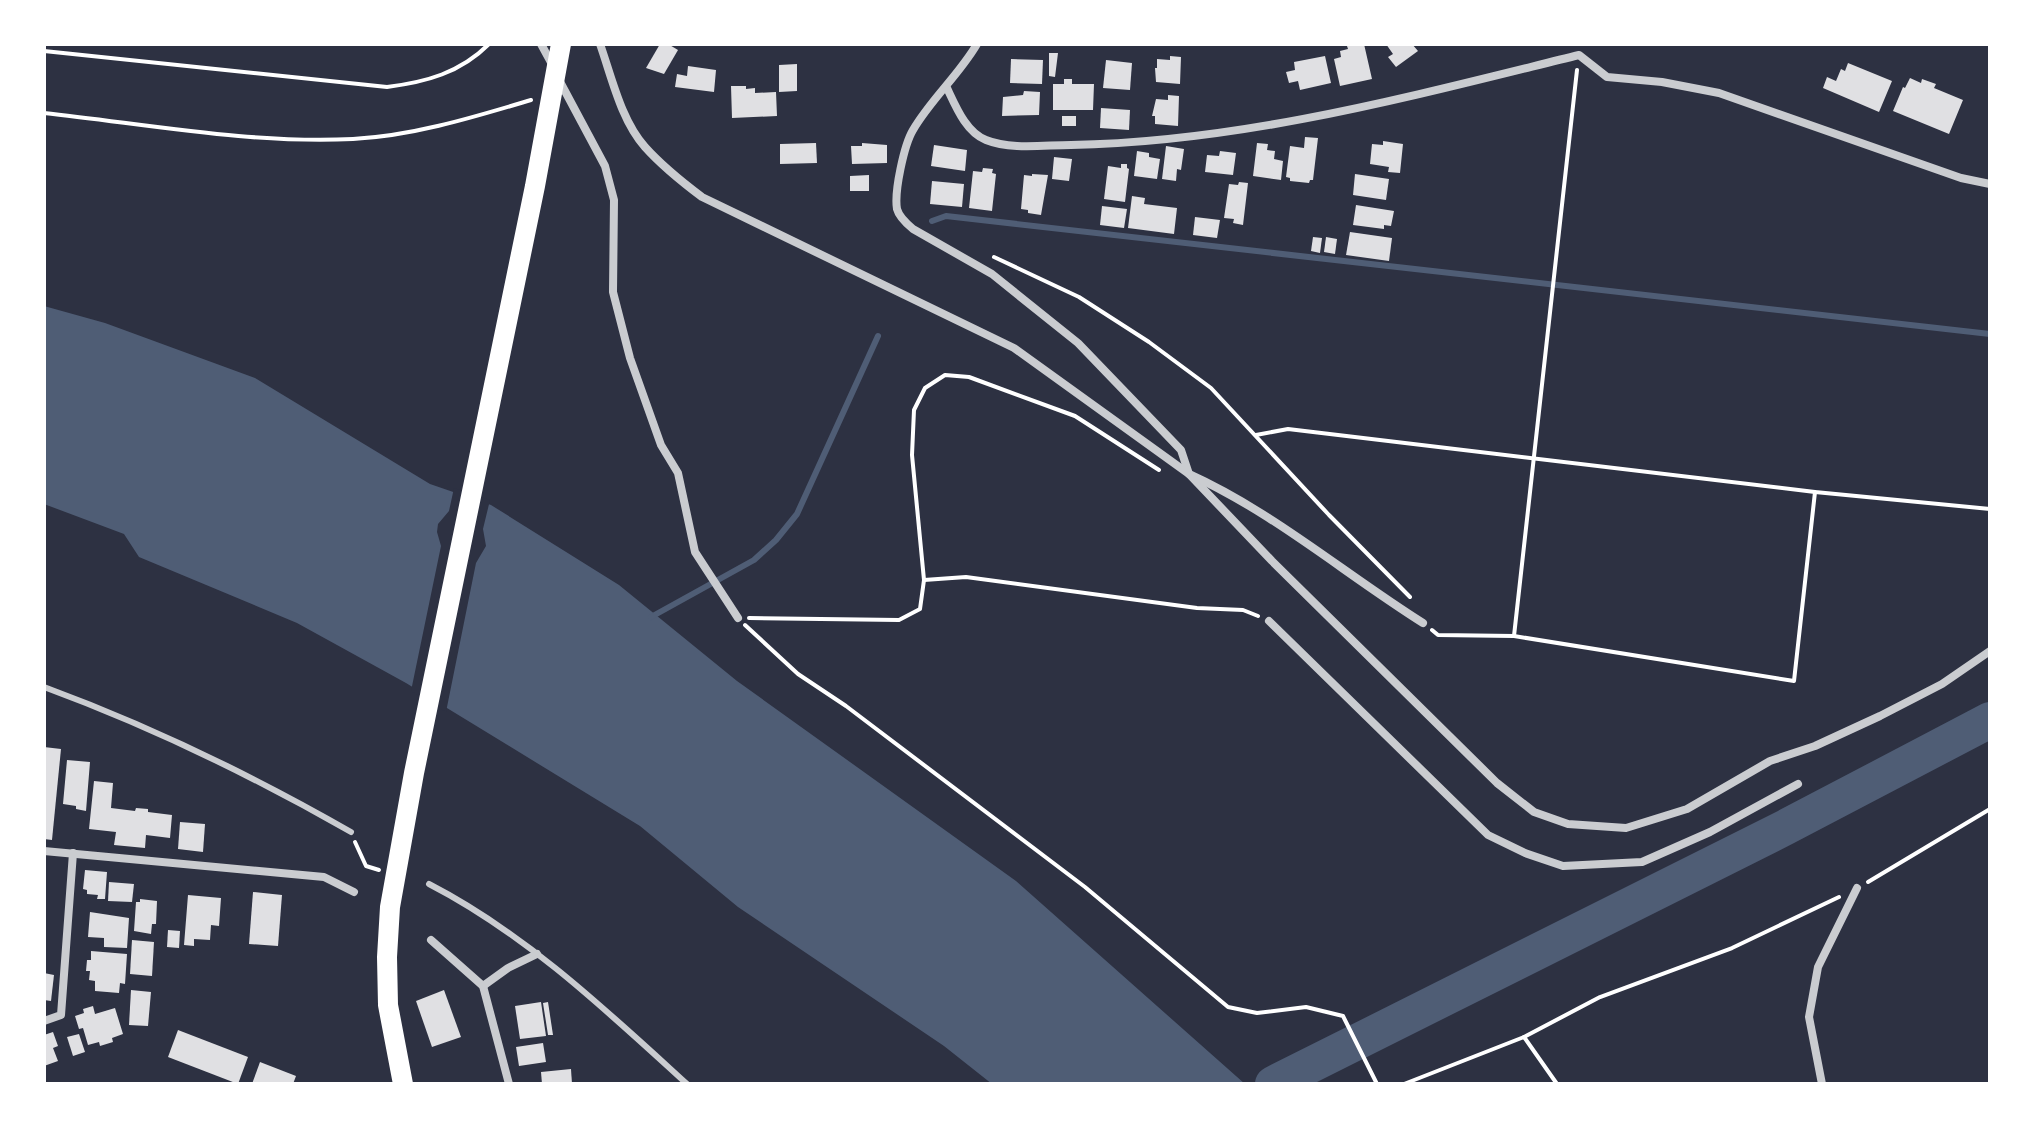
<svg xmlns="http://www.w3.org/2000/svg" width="2034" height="1128" font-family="'Exo 2',sans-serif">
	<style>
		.water { fill: #4f5d75 }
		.pier { fill: #2d3142 }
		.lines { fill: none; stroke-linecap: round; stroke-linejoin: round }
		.stream { stroke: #4f5d75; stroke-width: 6 }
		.river { stroke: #4f5d75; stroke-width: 36 }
		.building { fill: #e0e0e3 }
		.path { stroke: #fff; stroke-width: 4 }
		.service { stroke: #caccd0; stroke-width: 6 }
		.minor { stroke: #caccd0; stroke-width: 8 }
		.primary { stroke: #fff; stroke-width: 20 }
	</style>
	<rect width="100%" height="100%" fill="#2d3142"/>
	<!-- water -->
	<path class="water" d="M44 306 105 323 255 378 430 484 491 505 619 585 737 681 1016 881 1245 1084H992L944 1046 738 907 640 826 406 683 297 623 139 557 124 534 44 504Z"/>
	<!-- pier -->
	<path class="pier" d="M454 488 490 500 483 529 486 546 476 563 446 712 411 691 441 546 437 532 438 524 449 511Z"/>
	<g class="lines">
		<!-- stream -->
		<g class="stream">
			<path d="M932 221 946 216 1990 334"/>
			<path d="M651 617 754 560 776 540 797 514 878 336"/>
		</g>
		<!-- river -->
		<path class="river" d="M1273 1084 1786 827 1990 720"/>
	</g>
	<!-- building -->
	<g class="building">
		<path d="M660 44H668L678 50 664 74 646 68Z"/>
		<path d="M1364 44 1372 79 1340 86 1334 59 1341 57 1340 51 1348 49 1347 46Z"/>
		<path d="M1386 44H1412L1418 51 1396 67 1388 57 1393 54Z"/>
		<path d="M1049 53H1058L1055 77 1049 76Z"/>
		<path d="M1170 56 1181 57 1180 84 1156 82 1155 68H1157V59L1170 60Z"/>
		<path d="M1325 56 1331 83 1300 90 1298 81 1289 83 1286 72 1295 70 1294 62Z"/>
		<path d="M1011 59 1043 60 1042 84 1010 83Z"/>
		<path d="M1106 60 1132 63 1130 90 1103 88Z"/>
		<path d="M1848 63 1892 81 1879 112 1823 88 1827 77 1836 81 1841 69 1845 71Z"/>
		<path d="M797 64V91L779 92V65Z"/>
		<path d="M688 66 716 70 714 92 675 87 677 74 687 76Z"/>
		<path d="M1910 78 1921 83 1922 79 1936 84 1934 88 1963 100 1949 134 1893 111 1903 87 1905 88Z"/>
		<path d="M1064 79H1072V84H1094L1093 110H1053V84H1064Z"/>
		<path d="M731 86H746V89L755 88V93L776 92 777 116 732 118Z"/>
		<path d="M1024 91 1040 92 1039 115 1002 116 1003 97 1023 95Z"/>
		<path d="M1168 95 1179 96 1178 126 1155 124V116H1152L1156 99 1168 100Z"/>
		<path d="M1101 108 1130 110 1129 130 1100 128Z"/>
		<rect x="1062" y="116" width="14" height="10"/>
		<path d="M1305 137 1318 138 1313 180H1310L1309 183 1290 181V178L1286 177 1290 146 1304 148Z"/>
		<path d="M1383 141 1403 144 1400 173 1388 172 1389 167 1370 164 1372 144 1383 145Z"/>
		<path d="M816 143 817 163 780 164V144Z"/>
		<path d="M862 143 887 145V163L852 164 851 146H862Z"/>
		<path d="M1257 143 1268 144 1267 150 1275 151 1274 159 1283 161 1281 180 1253 176Z"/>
		<path d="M934 145 967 150 965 171 931 166Z"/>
		<path d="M1166 146 1184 149 1181 170 1177 169 1176 181 1162 179Z"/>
		<path d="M1137 151 1149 153V157L1160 159 1157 179 1134 176Z"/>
		<path d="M1220 151 1236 153 1233 175 1205 172 1207 155 1219 156Z"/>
		<path d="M1054 157 1072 159 1069 181 1052 179Z"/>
		<path d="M1121 164H1127V168L1129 169 1125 202 1104 199 1108 166 1121 168Z"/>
		<path d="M983 168 993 169 992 173 996 174 992 211 969 208 973 171 982 172Z"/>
		<path d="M1032 174 1048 175 1041 215 1028 213V210L1021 209 1024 175 1032 176Z"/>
		<path d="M1355 174 1389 179 1386 200 1353 195Z"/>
		<path d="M869 175V191H850V176Z"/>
		<path d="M932 181 964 184 962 207 930 204Z"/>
		<path d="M1239 182 1248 183 1243 225 1233 223 1234 219 1224 218 1229 184 1238 185Z"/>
		<path d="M1132 196 1145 198 1144 204 1177 208 1174 234 1128 228Z"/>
		<path d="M1356 205 1394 211 1391 226 1384 225V229L1353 225Z"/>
		<path d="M1102 206 1127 209 1124 228 1100 225Z"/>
		<path d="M1195 217 1220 220 1217 238 1193 235Z"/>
		<path d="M1350 232 1392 238 1389 261 1346 255Z"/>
		<path d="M1313 237 1322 238 1320 253 1311 251Z"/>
		<path d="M1326 237 1337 239 1335 254 1324 252Z"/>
		<path d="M44 747 61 749 52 840 44 839Z"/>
		<path d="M67 760 90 762 86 811 76 809V806L63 804Z"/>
		<path d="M94 781 113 783 111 808 135 811 136 808 148 809V812L172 815 170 838 146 835 145 848 114 845 116 832 89 829Z"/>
		<path d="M180 822 205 824 203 852 178 849Z"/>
		<path d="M85 870 107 872 105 899H97L98 895 87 894V890L83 889Z"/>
		<path d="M109 882 134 884 132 902 108 901Z"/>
		<path d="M253 892 282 895 278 946 249 944Z"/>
		<path d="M188 895 221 898 219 926 211 925 210 940 194 939V946L184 945Z"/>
		<path d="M140 899 157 901 156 924H152L151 934 134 931 136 902H140Z"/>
		<path d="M90 912 129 918 127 948 104 947V938L88 937Z"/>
		<path d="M168 930 180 931 179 948 167 947Z"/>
		<path d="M132 940 154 942 152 976 130 974Z"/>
		<path d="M91 951 127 954 125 984 120 983 119 993 95 991V981L89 980 90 971H86L87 960H91Z"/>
		<path d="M44 973 54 975 51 1001 44 1000Z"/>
		<path d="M131 990 151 992 148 1026 129 1025Z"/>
		<path d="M444 990 461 1037 432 1047 416 1001Z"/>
		<path d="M541 1002 546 1036 520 1039 515 1006Z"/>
		<path d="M548 1002 553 1035H548L543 1003Z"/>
		<path d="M93 1006 95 1014 115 1008 123 1034 112 1038 113 1042 100 1046 99 1042 88 1045 83 1028 79 1029 75 1016 84 1013 83 1009Z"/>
		<path d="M178 1030 248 1057 238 1084 168 1057Z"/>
		<path d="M53 1032 58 1046 53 1048 58 1061 44 1066V1035Z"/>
		<path d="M79 1034 85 1052 73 1056 67 1037Z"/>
		<path d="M543 1043 546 1062 519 1066 516 1047Z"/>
		<path d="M260 1062 296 1076 293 1084H252Z"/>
		<path d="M571 1069 572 1084H542L541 1072Z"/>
	</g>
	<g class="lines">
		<!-- path -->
		<g class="path">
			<path d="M44 51 387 87C426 82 460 73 489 44"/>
			<path d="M44 113C146 124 250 144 353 139 413 136 474 117 531 100"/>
			<path d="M994 257 1079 297 1149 342 1211 388 1329 515 1410 597"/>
			<path d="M1256 435 1288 429 1815 492 1990 509"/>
			<path d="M924 580 966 577 1197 608 1243 610 1258 616"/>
			<path d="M749 618 899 620 920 609 924 580 912 455 914 410 925 388 945 375 969 377 1075 416 1159 470"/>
			<path d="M745 625 798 674 846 706 1085 887 1228 1007 1257 1013 1306 1007 1343 1016 1377 1084"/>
			<path d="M1432 630 1438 635 1514 636 1794 681 1815 492"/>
			<path d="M1514 636 1577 70"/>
			<path d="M355 842 366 866 379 870"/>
			<path d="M1868 882 1990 809"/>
			<path d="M1524 1037 1557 1084"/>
			<path d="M1404 1084 1524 1037 1600 997 1732 948 1839 897"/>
		</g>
		<!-- service -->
		<g class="service">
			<path d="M44 687C150 726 253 776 351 832"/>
			<path d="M429 884C526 934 607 1011 687 1084"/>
		</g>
		<!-- minor -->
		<g class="minor">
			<path d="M541 44 553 66"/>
			<path d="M600 44C612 78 621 120 645 147 662 166 682 182 702 197L1014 348 1189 474 1272 561 1497 783 1534 812 1568 824 1626 828 1687 809 1770 761 1815 746 1880 716 1942 684 1990 651"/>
			<path d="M977 44C959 75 931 99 913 130 904 145 894 192 897 209 899 217 907 224 913 229L992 274 1078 343 1181 450 1189 474C1273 512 1345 574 1423 623"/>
			<path d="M558 78 605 166 614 200 613 292 630 358 661 445 678 473 695 552 738 618"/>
			<path d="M947 88C956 107 966 132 986 140 1011 150 1044 145 1071 145 1243 142 1412 96 1579 55L1607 77 1662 82 1719 93 1961 178 1990 184"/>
			<path d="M1269 621 1488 835 1525 853 1563 866 1642 862 1710 832 1798 784"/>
			<path d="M44 851 324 877 354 892"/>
			<path d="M431 940 483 986 509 1084"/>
			<path d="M483 986 508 968 537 954"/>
			<path d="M44 1021 61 1015 73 853"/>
			<path d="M1822 1084 1809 1017 1818 967 1857 888"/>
		</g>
		<!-- primary -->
		<path class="primary" d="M403 1084 388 1005 387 957 390 907 414 773 535 186 561 44"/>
	</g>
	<!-- border -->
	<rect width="2034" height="1128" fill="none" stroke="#ffffff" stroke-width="92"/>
</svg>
